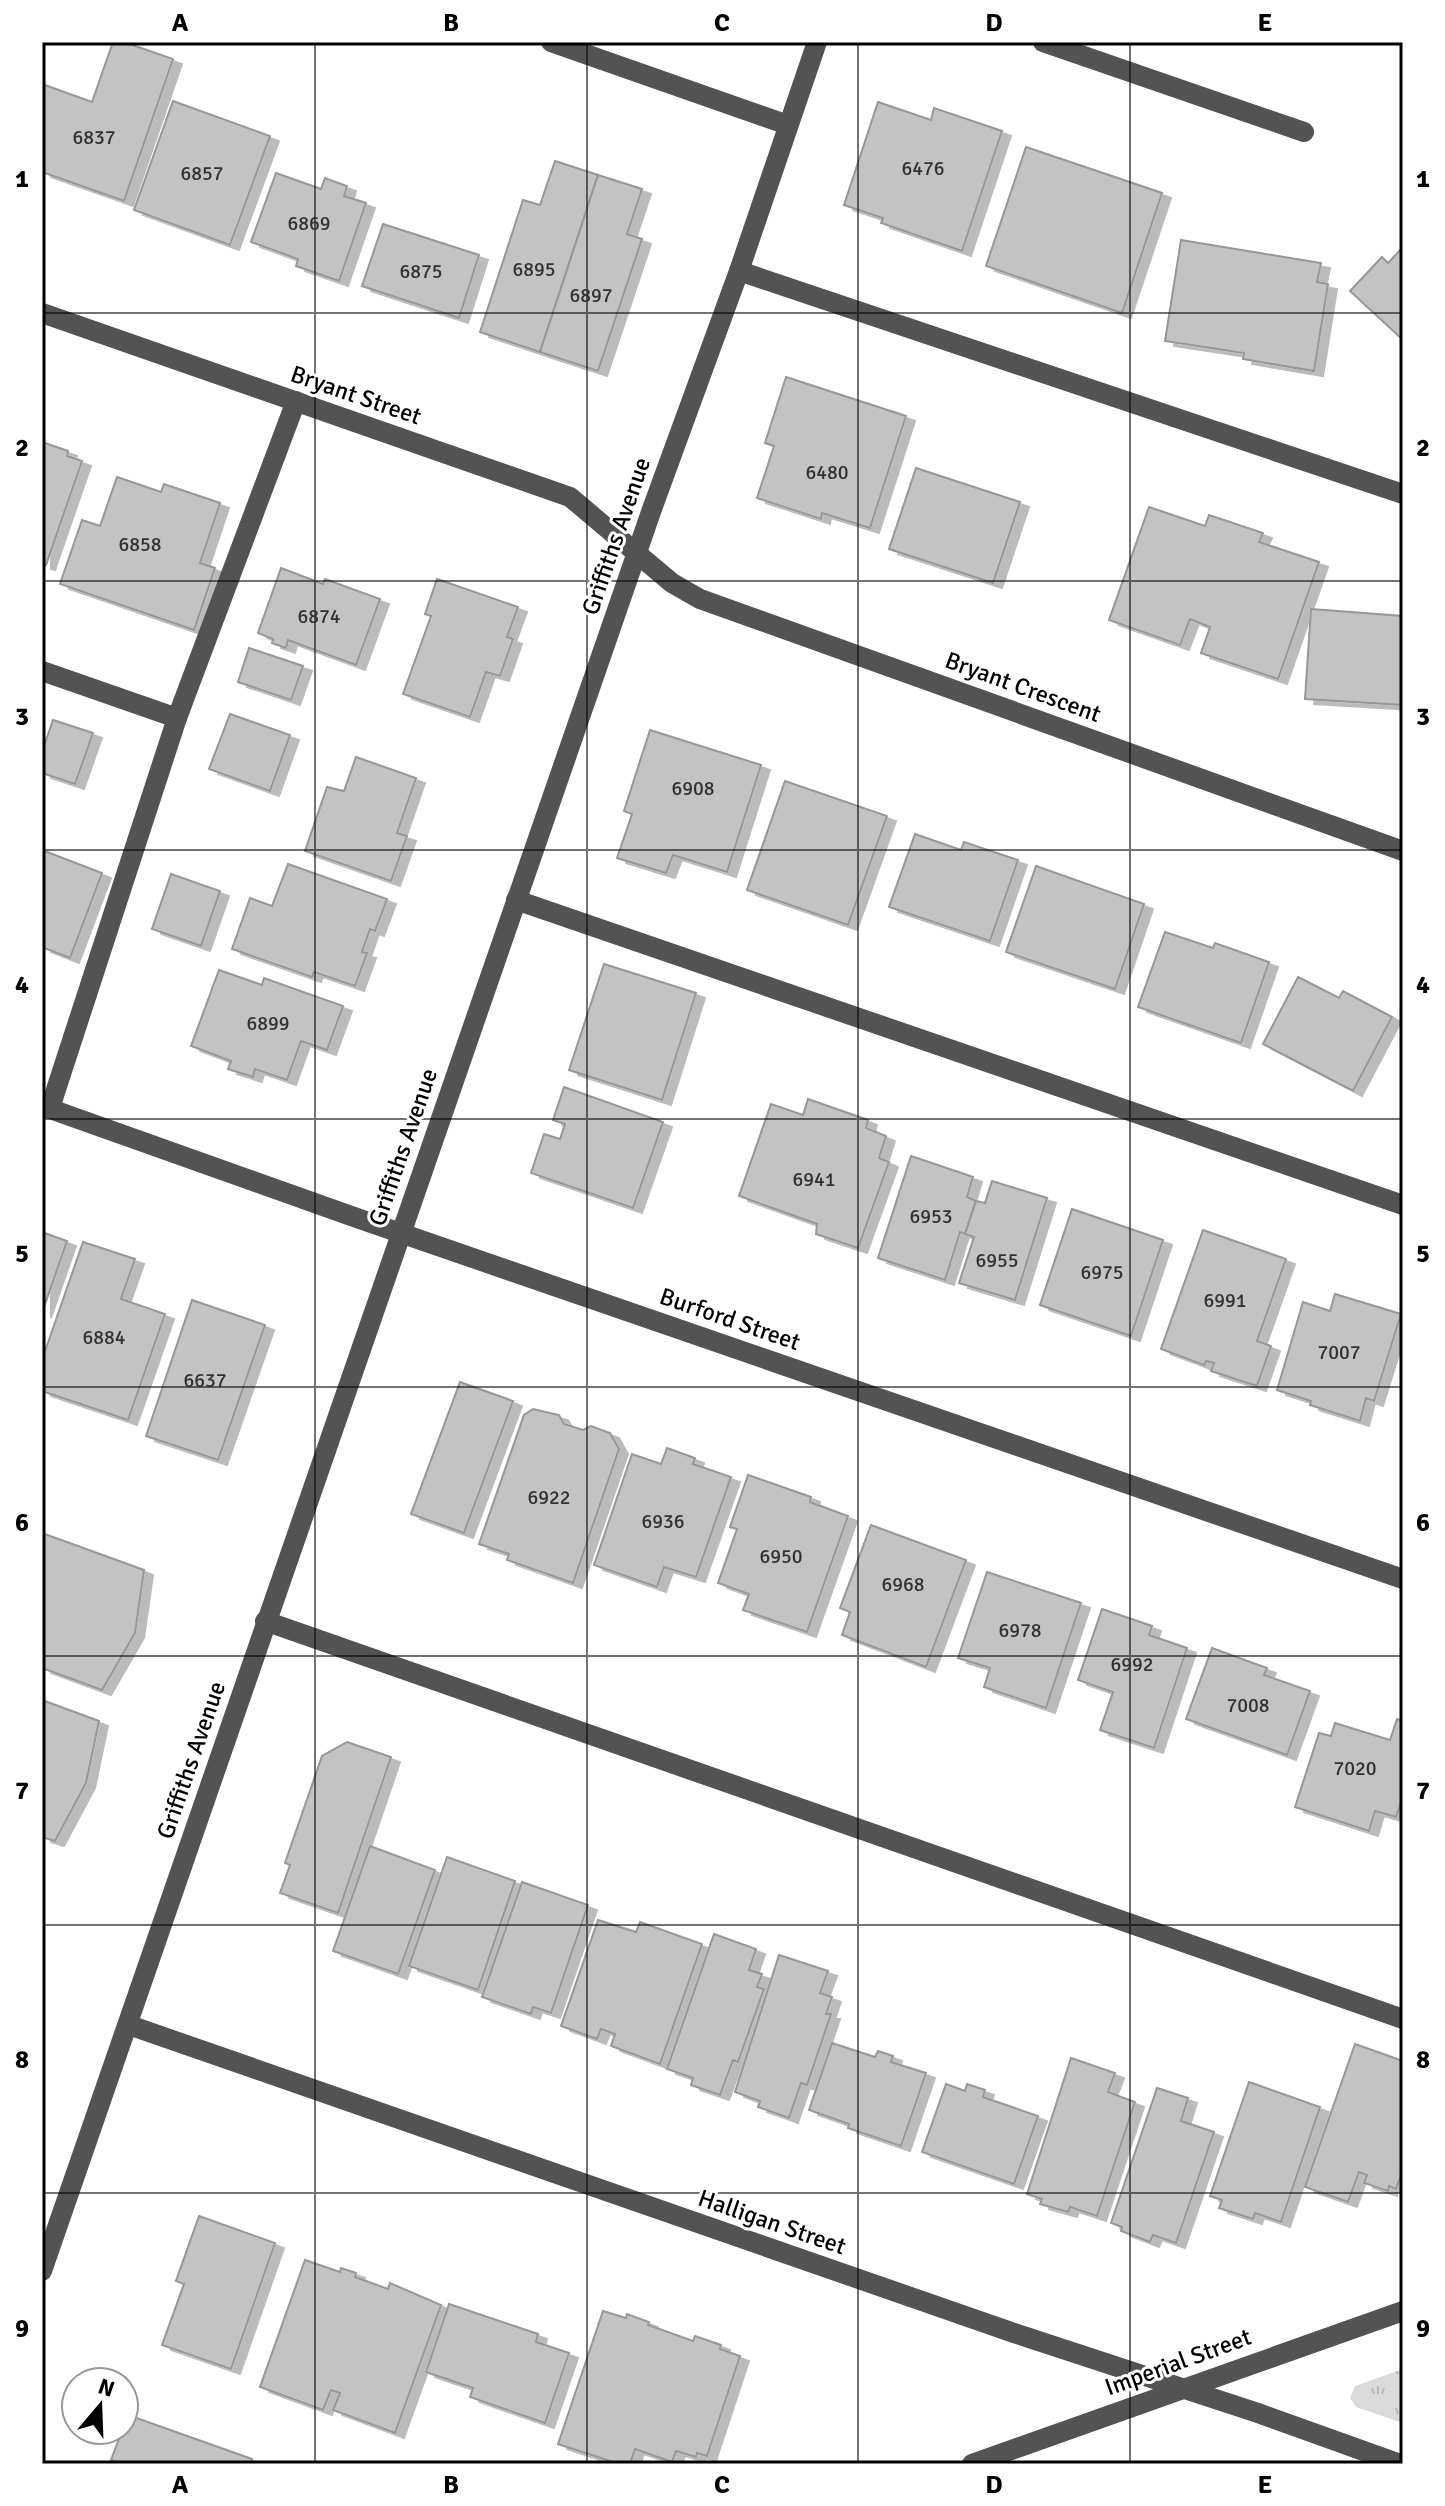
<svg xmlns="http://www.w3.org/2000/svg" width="1445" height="2506" font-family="Signika,sans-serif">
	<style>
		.grass { fill: url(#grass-tufts) }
		.building { fill: #c3c3c3; stroke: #979797; stroke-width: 2; filter: url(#shadow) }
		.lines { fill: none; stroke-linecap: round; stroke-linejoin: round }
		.minor { stroke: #535353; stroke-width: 20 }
		.grid { fill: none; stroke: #000; stroke-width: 2; stroke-opacity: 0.55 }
		.labels { text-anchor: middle; stroke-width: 6; stroke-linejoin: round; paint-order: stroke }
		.number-label { font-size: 20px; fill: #313131 }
		.street-label { font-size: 24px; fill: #000; stroke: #fff }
		.neatline { fill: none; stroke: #000; stroke-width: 3 }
		.grid-label { font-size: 26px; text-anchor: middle; font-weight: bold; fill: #000 }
	</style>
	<defs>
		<pattern id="grass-tufts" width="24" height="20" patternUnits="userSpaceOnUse" patternTransform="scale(2)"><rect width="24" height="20" fill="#dadada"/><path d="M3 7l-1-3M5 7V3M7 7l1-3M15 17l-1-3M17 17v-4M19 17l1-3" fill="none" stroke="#b9b9b9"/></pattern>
		<filter id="shadow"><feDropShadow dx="9" dy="5" stdDeviation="0" flood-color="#0004"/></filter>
	</defs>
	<rect width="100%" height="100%" fill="#fff"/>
	<!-- grass -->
	<path class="grass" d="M1403 2369V2423L1356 2407 1350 2398 1355 2386Z"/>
	<!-- building -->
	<g class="building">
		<path d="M113 42H124L173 59 124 201 42 172V84L92 102Z"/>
		<path d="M173 101 270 136 230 245 134 210Z"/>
		<path d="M878 102 931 120 934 108 1002 131 962 251 881 223 883 218 844 205Z"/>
		<path d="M1026 147 1162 193 1122 313 986 266Z"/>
		<path d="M555 161 598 175 540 352 480 332 523 200 540 205Z"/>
		<path d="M276 173 321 189 325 178 347 186 344 196 366 203 339 281 296 266 298 259 251 242Z"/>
		<path d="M598 175 642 189 627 234 642 239 598 371 540 352Z"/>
		<path d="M383 224 479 255 459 318 362 286Z"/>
		<path d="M1181 240 1321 263 1317 282 1328 284 1314 371 1243 359 1244 353 1165 341Z"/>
		<path d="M1403 247V340L1350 291 1382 257 1388 263Z"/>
		<path d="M786 377 906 416 870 528 822 513 821 519 757 498 774 446 765 443Z"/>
		<path d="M42 442 68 451 67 456 82 461 46 565 42 564Z"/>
		<path d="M916 468 1020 502 993 583 889 549Z"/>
		<path d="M117 477 161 492 164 484 220 503 200 563 215 568 194 630 60 584 82 520 100 526Z"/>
		<path d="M1149 507 1205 526 1209 515 1263 533 1259 542 1319 562 1278 679 1201 653 1210 627 1190 619 1180 645 1109 620Z"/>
		<path d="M281 568 323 584 325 579 380 599 356 665 288 640 286 648 272 643 273 639 258 633Z"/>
		<path d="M437 579 518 607 507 637 513 639 500 676 486 672 470 717 403 694 431 616 425 614Z"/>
		<path d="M1311 609 1403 616V705L1305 699Z"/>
		<path d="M249 648 303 666 291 700 238 682Z"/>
		<path d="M230 714 290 735 270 791 209 769Z"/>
		<path d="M53 720 93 733 75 784 42 773V752Z"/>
		<path d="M650 730 761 765 727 872 673 855 666 873 617 858 632 814 624 811Z"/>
		<path d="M356 757 416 778 397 833 407 836 391 881 305 851 327 787 344 791Z"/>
		<path d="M785 781 887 816 848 925 747 890Z"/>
		<path d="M915 834 961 850 964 842 1018 860 990 941 889 907Z"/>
		<path d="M42 850 102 873 70 958 42 947Z"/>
		<path d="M288 864 387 899 375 931 370 929 362 952 367 953 355 986 314 972 312 977 232 949 250 898 272 906Z"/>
		<path d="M1036 866 1144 904 1115 989 1006 952Z"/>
		<path d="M171 874 220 891 201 946 152 929Z"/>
		<path d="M1165 932 1213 948 1215 943 1269 962 1241 1043 1138 1007Z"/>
		<path d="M604 964 696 993 662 1100 569 1070Z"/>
		<path d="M219 970 262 985 264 978 343 1006 327 1050 301 1041 287 1080 255 1069 253 1077 228 1069 231 1061 191 1046Z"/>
		<path d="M1298 977 1339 998 1343 991 1392 1017 1353 1091 1263 1044Z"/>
		<path d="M564 1087 663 1122 633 1208 531 1173 544 1134 560 1139 565 1124 553 1120Z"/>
		<path d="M808 1099 868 1120 866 1128 886 1136 879 1158 889 1162 858 1248 816 1234 817 1224 739 1196 771 1104 803 1115Z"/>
		<path d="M911 1156 973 1177 967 1197 976 1201 965 1234 960 1232 945 1280 878 1258Z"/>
		<path d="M992 1181 1047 1198 1015 1300 959 1283 974 1237 965 1234 976 1201 985 1203Z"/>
		<path d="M1072 1209 1163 1240 1131 1336 1040 1305Z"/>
		<path d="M1203 1230 1286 1259 1257 1341 1271 1346 1257 1386 1211 1371 1214 1363 1206 1361 1204 1365 1161 1349Z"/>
		<path d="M42 1232 67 1241 42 1313Z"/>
		<path d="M83 1242 135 1259 121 1299 165 1314 128 1420 42 1391V1360Z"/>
		<path d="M1335 1294 1401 1314 1374 1401 1366 1398 1360 1421 1310 1405 1311 1401 1277 1390 1303 1302 1330 1311Z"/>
		<path d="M192 1300 265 1325 218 1460 146 1436Z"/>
		<path d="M460 1382 513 1401 464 1533 411 1514Z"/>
		<path d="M533 1409 559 1415 564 1424 583 1430 591 1426 610 1433 619 1449 573 1583 507 1560 509 1554 479 1544 524 1415Z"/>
		<path d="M667 1448 695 1458 693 1464 731 1477 696 1577 664 1567 657 1587 594 1565 632 1454 661 1464Z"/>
		<path d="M748 1475 811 1497 810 1502 848 1516 807 1632 743 1610 749 1594 718 1583 737 1529 730 1527Z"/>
		<path d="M871 1525 966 1560 926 1667 842 1635 850 1612 840 1608Z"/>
		<path d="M42 1533 144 1570 135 1633 102 1690 42 1668Z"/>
		<path d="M987 1572 1081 1603 1046 1708 984 1687 990 1668 958 1658Z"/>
		<path d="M1102 1609 1152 1626 1149 1635 1187 1648 1154 1748 1100 1730 1113 1692 1078 1680Z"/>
		<path d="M1212 1648 1267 1668 1264 1675 1310 1691 1287 1755 1186 1719Z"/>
		<path d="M42 1700 99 1721 86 1783 55 1841 42 1837Z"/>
		<path d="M1397 1719 1403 1721V1796L1396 1817 1375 1811 1369 1831 1295 1807 1319 1733 1331 1736 1335 1723 1390 1740Z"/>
		<path d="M347 1742 391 1757 338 1913 280 1893 290 1865 285 1863 322 1756Z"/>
		<path d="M370 1846 435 1870 398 1974 333 1951Z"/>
		<path d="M447 1857 515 1881 478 1990 409 1966Z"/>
		<path d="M522 1882 588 1905 551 2013 533 2007 531 2014 482 1997Z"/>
		<path d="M598 1920 636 1932 640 1922 702 1944 660 2064 611 2046 615 2034 601 2029 597 2039 561 2026Z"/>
		<path d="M714 1934 756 1949 749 1970 762 1974 757 1987 764 1989 738 2062 733 2060 720 2095 691 2085 693 2078 667 2069Z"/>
		<path d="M779 1955 828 1971 820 1993 832 1997 826 2014H831L807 2085 801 2083 789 2118 758 2107 760 2101 735 2092Z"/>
		<path d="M832 2043 875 2057 878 2051 893 2056 891 2062 926 2073 901 2146 848 2128 849 2124 809 2110Z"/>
		<path d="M1355 2044 1403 2061V2170L1396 2189 1389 2186 1388 2191 1364 2183 1367 2175 1359 2172 1348 2202 1305 2187Z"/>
		<path d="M1071 2058 1115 2073 1108 2092 1135 2102 1097 2216 1070 2207 1068 2212 1040 2204 1042 2199 1027 2194Z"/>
		<path d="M1249 2082 1320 2107 1281 2222 1255 2213 1253 2219 1219 2208 1222 2200 1210 2196Z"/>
		<path d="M946 2084 965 2091 967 2084 985 2090 983 2097 1038 2116 1014 2184 922 2152Z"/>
		<path d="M1157 2088 1188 2098 1181 2121 1214 2132 1176 2243 1153 2235 1150 2242 1121 2231 1122 2227 1111 2223Z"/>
		<path d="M199 2216 275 2243 231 2369 162 2345 184 2284 176 2281Z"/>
		<path d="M305 2260 340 2272 341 2268 356 2273 355 2277 388 2289 390 2283 441 2305 395 2433 333 2410 340 2393 331 2390 323 2410 260 2387Z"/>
		<path d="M449 2304 538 2334 536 2342 569 2353 545 2423 470 2397 473 2388 426 2372Z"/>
		<path d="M603 2311 626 2318 627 2314 649 2322 648 2325 693 2341 695 2336 721 2345 720 2349 740 2356 707 2456 697 2453 696 2457 676 2451 672 2462 635 2449 630 2464H619L558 2444Z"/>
		<path d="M128 2415 252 2459 251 2464H122L111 2460Z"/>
	</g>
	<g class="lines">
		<!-- minor -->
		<g class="minor">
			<path d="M551 42 788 125"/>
			<path d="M1043 42 1304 132"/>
			<path d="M739 271 1403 494"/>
			<path d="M42 313 570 497 672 583 700 599 1403 851"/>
			<path d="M42 671 177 718"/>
			<path d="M516 900 1403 1205"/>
			<path d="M42 1106 354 1217 1403 1579"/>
			<path d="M50 1108 177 718 296 401"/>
			<path d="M265 1621 1403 2019"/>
			<path d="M129 2025 1014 2333 1258 2413 1400 2464"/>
			<path d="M42 2271 652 509 739 271 817 42"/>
			<path d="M972 2464 1403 2311"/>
		</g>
	</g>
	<!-- grid -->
	<path class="grid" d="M315 42V2464M587 42V2464M858 42V2464M1130 42V2464M42 313H1403M42 581H1403M42 850H1403M42 1119H1403M42 1387H1403M42 1656H1403M42 1925H1403M42 2193H1403"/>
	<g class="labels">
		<!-- number labels -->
		<g class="number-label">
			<text x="94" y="144">6837</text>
			<text x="923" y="175">6476</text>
			<text x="202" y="180">6857</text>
			<text x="309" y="230">6869</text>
			<text x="534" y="276">6895</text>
			<text x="421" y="278">6875</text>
			<text x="591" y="302">6897</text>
			<text x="827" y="479">6480</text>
			<text x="140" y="551">6858</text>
			<text x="319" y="623">6874</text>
			<text x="693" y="795">6908</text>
			<text x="268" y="1030">6899</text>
			<text x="814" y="1186">6941</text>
			<text x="931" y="1223">6953</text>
			<text x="997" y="1267">6955</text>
			<text x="1102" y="1279">6975</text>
			<text x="1225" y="1307">6991</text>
			<text x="104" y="1344">6884</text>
			<text x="1339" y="1359">7007</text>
			<text x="205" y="1387">6637</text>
			<text x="549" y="1504">6922</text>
			<text x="663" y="1528">6936</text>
			<text x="781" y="1563">6950</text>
			<text x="903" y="1591">6968</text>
			<text x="1020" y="1637">6978</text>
			<text x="1132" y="1671">6992</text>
			<text x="1248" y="1712">7008</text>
			<text x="1355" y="1775">7020</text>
		</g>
		<!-- street labels -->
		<g class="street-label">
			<text transform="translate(356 395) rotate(19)" y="8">Bryant Street</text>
			<text transform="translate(616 536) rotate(-71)" y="8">Griffiths Avenue</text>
			<text transform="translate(1023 687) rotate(20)" y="8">Bryant Crescent</text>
			<text transform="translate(403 1147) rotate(-71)" y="8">Griffiths Avenue</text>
			<text transform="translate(730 1319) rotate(19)" y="8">Burford Street</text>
			<text transform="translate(191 1760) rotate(-71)" y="8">Griffiths Avenue</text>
			<text transform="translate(772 2222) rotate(19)" y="8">Halligan Street</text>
			<text transform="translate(1178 2362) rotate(-20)" y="8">Imperial Street</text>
		</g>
	</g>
	<!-- border -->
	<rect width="1445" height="2506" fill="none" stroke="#ffffff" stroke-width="88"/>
	<!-- north arrow -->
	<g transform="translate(100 2406) rotate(19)"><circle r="38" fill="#ffffff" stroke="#999999" stroke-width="2"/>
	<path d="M0-6L14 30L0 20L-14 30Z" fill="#000000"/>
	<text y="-12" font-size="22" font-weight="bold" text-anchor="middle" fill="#000000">N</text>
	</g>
	<rect x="44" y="44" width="1357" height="2418" class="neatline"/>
	<g class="grid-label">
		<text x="180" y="31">A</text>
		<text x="451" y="31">B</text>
		<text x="722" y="31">C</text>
		<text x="994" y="31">D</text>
		<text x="1265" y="31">E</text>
		<text x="22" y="187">1</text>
		<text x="1423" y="187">1</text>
		<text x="22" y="456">2</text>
		<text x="1423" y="456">2</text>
		<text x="22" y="725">3</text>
		<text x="1423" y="725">3</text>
		<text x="22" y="993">4</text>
		<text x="1423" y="993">4</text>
		<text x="22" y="1262">5</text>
		<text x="1423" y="1262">5</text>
		<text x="22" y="1531">6</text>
		<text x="1423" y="1531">6</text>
		<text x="22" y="1799">7</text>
		<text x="1423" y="1799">7</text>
		<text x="22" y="2068">8</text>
		<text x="1423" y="2068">8</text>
		<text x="22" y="2337">9</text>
		<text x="1423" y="2337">9</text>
		<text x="180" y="2493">A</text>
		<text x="451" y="2493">B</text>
		<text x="722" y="2493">C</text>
		<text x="994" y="2493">D</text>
		<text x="1265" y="2493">E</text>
	</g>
</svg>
